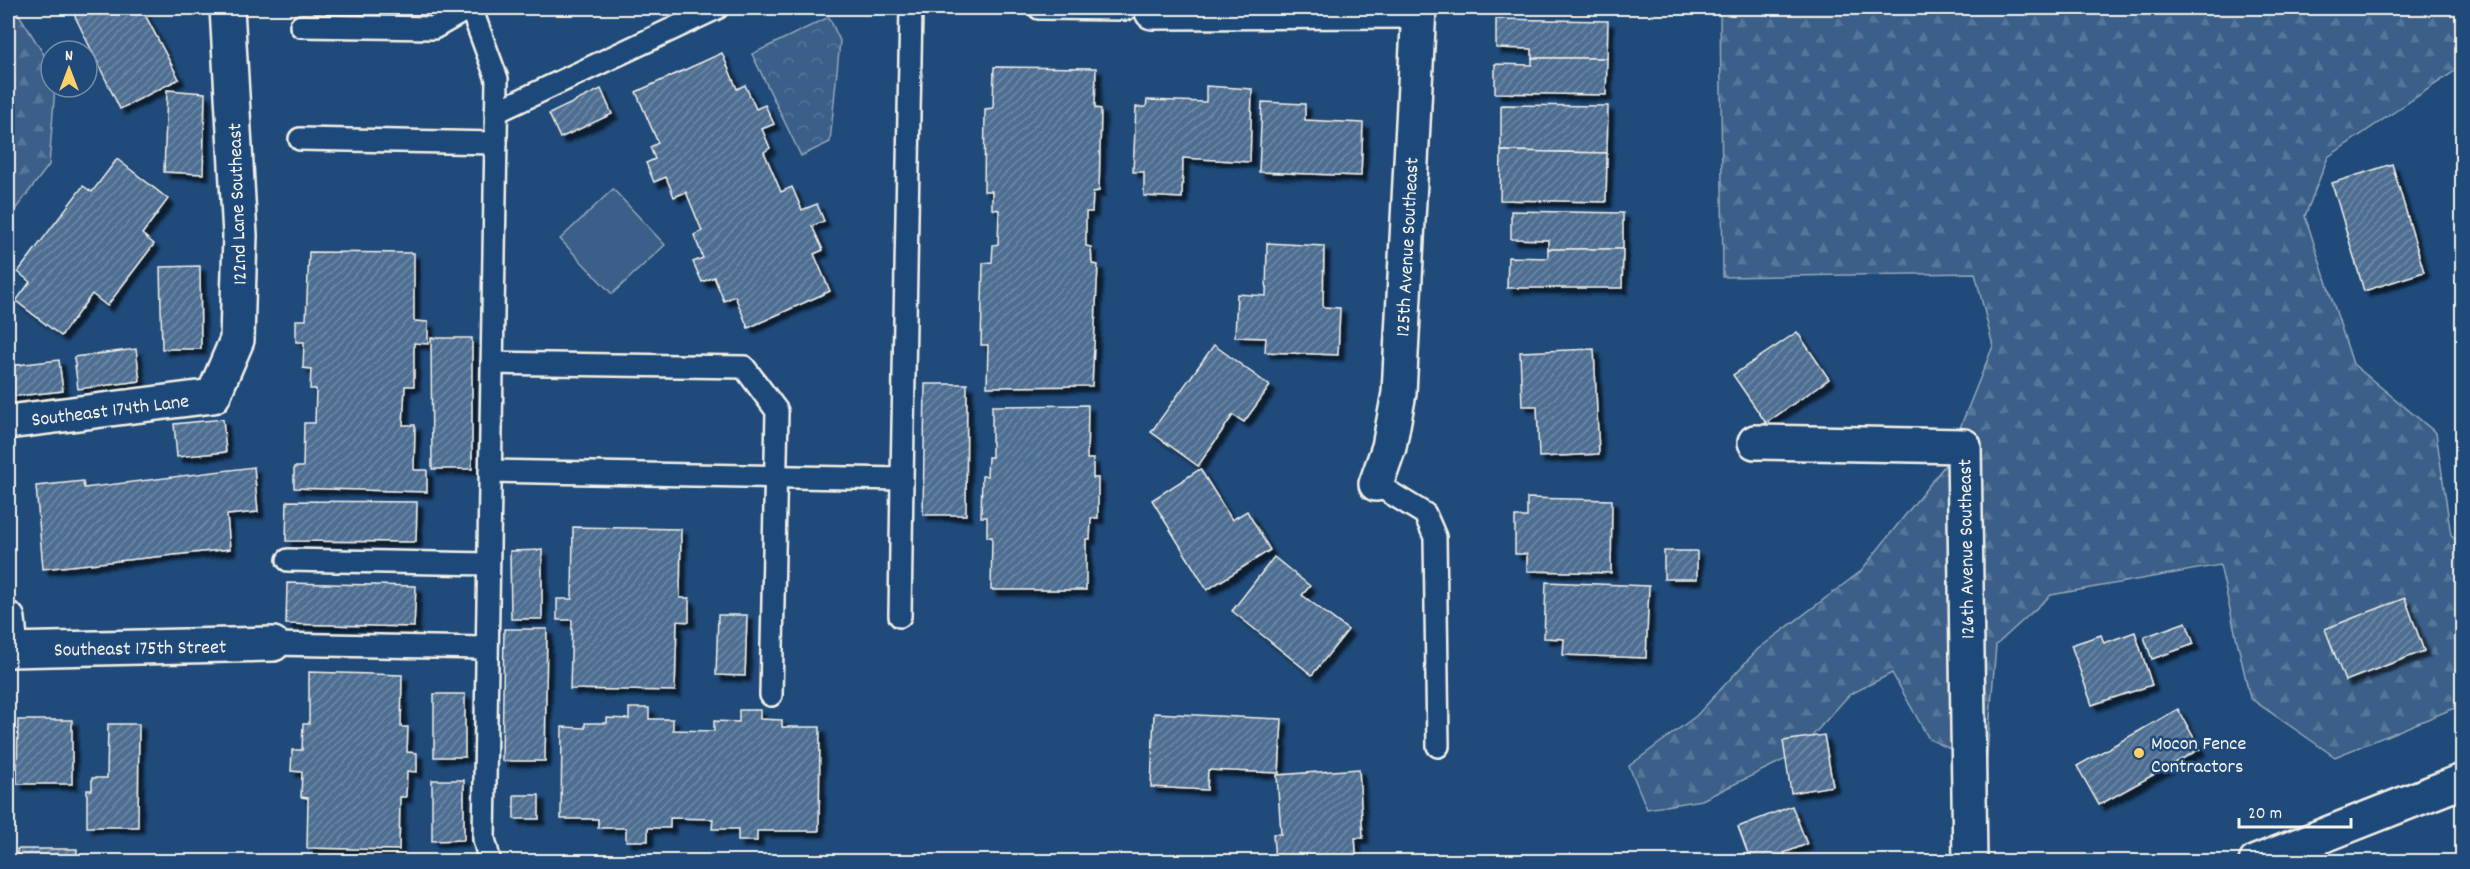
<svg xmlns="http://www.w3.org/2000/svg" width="2470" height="869" font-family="Dekko,sans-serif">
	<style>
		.grass { fill: #3a5f88; stroke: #97a8b8; stroke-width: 1.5 }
		.forest { fill: url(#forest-firs); stroke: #97a8b8; stroke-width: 1.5 }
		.park { fill: url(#park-crowns); stroke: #97a8b8; stroke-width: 1.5 }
		.building { fill: url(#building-hatch); stroke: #f4f1e8; stroke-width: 1.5; filter: url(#shadow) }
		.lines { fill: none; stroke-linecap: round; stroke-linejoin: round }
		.service-casing { stroke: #f4f1e8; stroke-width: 26 }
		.minor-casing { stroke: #f4f1e8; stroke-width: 38 }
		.secondary-casing { stroke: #f4f1e8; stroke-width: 38 }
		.service { stroke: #1f4a7a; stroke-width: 21 }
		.minor { stroke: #1f4a7a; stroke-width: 33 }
		.secondary { stroke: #1f4a7a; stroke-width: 33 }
		.poi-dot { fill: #ffd166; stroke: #1f4a7a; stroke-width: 2 }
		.labels { text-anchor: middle; stroke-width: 5; stroke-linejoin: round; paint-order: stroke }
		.street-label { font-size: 20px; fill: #f4f1e8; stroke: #1f4a7a }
		.poi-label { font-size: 20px; fill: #f4f1e8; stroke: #1f4a7a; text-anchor: start }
	</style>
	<defs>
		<pattern id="forest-firs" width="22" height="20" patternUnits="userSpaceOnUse" patternTransform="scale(1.5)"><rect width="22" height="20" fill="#3a5f88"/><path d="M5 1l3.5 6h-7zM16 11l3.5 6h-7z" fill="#577699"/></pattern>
		<pattern id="park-crowns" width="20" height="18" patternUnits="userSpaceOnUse" patternTransform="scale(1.5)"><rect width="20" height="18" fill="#3a5f88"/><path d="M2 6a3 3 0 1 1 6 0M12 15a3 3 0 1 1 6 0" fill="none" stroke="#577699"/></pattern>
		<pattern id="building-hatch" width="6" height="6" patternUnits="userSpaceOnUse" patternTransform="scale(1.5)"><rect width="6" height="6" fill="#4d6e92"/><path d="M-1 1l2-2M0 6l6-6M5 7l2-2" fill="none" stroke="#708aa6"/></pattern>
		<filter id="shadow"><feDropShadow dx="5.5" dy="5.5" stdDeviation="1.5" flood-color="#0009"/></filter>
	</defs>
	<rect width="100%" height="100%" fill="#1f4a7a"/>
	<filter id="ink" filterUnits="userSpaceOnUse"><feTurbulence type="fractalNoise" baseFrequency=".0167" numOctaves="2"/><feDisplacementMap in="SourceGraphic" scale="12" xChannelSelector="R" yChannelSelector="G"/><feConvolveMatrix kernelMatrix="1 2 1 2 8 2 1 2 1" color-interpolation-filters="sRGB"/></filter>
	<g filter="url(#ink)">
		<!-- grass -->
		<path class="grass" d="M613 189 665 245 612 294 560 239Z"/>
		<!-- forest -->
		<g class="forest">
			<path d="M8 8H15L51 66V87H55L49 165 8 219Z"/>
			<path d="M1720 8H2462V66L2328 157 2305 216 2353 364 2436 433 2451 535 2462 548V705L2335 757 2250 698 2220 565 2051 595 1996 645 1986 766 1929 739 1892 673 1849 695 1796 754 1702 800 1647 809 1629 766 1696 716 1758 649 1860 572 1945 465 1993 346 1975 273 1723 277Z"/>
		</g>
		<!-- park -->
		<path class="park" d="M829 17 840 41 830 142 801 156 752 54Z"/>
		<!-- building -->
		<g class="building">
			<path d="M71 8H150L143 11 179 79 120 109Z"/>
			<path d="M1508 8H1583V9Z"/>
			<path d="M1496 19 1608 21 1607 58H1532V49L1496 48Z"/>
			<path d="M722 53 737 89 745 85 756 109 765 105 774 124 762 129 770 148 764 152 781 192 792 187 802 210 817 204 824 221 812 226 823 250 814 254 830 291 748 328 735 296 724 301 714 277 702 282 693 262 703 258 694 235 702 231 686 192 674 197 666 177 654 182 646 163 655 159 650 147 658 143 636 92Z"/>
			<path d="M1532 58H1607L1606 95 1495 93V64L1532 65Z"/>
			<path d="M994 67 1096 68 1095 108 1101 109 1099 191 1093 192 1092 212H1086V246L1091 247 1092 264 1098 265 1092 386 987 387 988 345H981L983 263 992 262 993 245 998 244 999 210 992 209V191H984L985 109 993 108Z"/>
			<path d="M1206 86 1252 89 1250 162 1183 158 1182 198 1144 196V172H1133L1136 107H1146L1147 100 1206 102Z"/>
			<path d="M601 89 612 114 560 138 549 114Z"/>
			<path d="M167 90 205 93 203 174 164 172Z"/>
			<path d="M1262 102 1305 104V120L1363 123 1361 176 1259 172Z"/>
			<path d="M1501 105 1608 106 1607 153 1501 151Z"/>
			<path d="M1501 151 1607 153 1606 202 1500 200Z"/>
			<path d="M117 159 168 199 142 234 154 244 107 306 92 294 61 336 16 301 30 282 18 272 83 186 92 192Z"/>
			<path d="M2392 164 2424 272 2364 291 2332 183Z"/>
			<path d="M1511 211 1623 213V249H1548V240L1511 239Z"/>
			<path d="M1267 243 1324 246 1323 307 1340 308 1338 355 1265 352 1266 338 1235 337 1237 294 1266 296Z"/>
			<path d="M1548 249H1623L1622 288H1507L1508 257 1548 258Z"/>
			<path d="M309 252 414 253V321L428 322V344L414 343V386H405L403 425H415L414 470H427V492L294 488V467H303L304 423H315L316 389H310L311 369 303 368 304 342H296V320H306Z"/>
			<path d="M200 266 201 349H162L160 267Z"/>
			<path d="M1797 332 1829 379 1766 423 1733 375Z"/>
			<path d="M431 338H472V469H432Z"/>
			<path d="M1214 345 1270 386 1244 422 1233 415 1198 466 1151 432Z"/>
			<path d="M136 349 140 381 78 389 74 357Z"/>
			<path d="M1594 349 1599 454 1539 457 1537 406H1522L1520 352Z"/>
			<path d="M59 360 63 391 8 397V366Z"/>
			<path d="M925 384H967L966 515H923Z"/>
			<path d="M1088 405 1087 459H1093V478H1098V518H1091L1090 539H1086V590H991L992 537H987V517H981L982 476H987L988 457H992V406Z"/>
			<path d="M223 419 226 452 177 457 174 424Z"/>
			<path d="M254 467 258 512 227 515 230 549 43 569 36 486 83 481 84 488Z"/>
			<path d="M1200 469 1232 520 1247 511 1270 550 1207 590 1152 500Z"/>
			<path d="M1527 498 1612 500 1611 573 1527 571V554H1515V517H1527Z"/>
			<path d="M287 501 417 502 416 542 286 541Z"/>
			<path d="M573 527 681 529 680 598H689V622L677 621 675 691 570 689 572 620H557V599H572Z"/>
			<path d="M542 550V619H511L510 551Z"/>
			<rect x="1664" y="551" width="33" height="28"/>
			<path d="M1274 557 1310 586 1302 595 1348 630 1312 675 1232 611Z"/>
			<path d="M1546 582 1649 586 1646 658 1563 655 1564 639 1544 638Z"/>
			<path d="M287 583 416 586 414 627 286 624Z"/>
			<path d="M2405 598 2424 651 2345 681 2325 629Z"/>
			<path d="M718 615H747L745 676 716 675Z"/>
			<path d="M2186 622 2194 644 2152 659 2144 637Z"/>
			<path d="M504 629H547L545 761H502Z"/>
			<path d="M2135 632 2152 685 2092 705 2071 645 2101 635 2104 643Z"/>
			<path d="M309 672 402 675 401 727H408L407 752 417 753V772L407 771 406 797H400L399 850 307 848 308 798 301 797 302 772 291 771 292 750H302L303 724H309Z"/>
			<rect x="434" y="694" width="31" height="63"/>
			<path d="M629 708H649V719H673V730L714 731V721L739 722V710H760V719L782 720V727H820L819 831H757V841H738V829H712L713 819 670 818V828H648V841H626V828H598V819H561L562 727 585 728V723H607V718L629 719Z"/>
			<path d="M2178 709 2200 749 2099 805 2077 766Z"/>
			<path d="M1154 713 1282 719 1279 773 1208 770 1207 790 1151 787Z"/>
			<path d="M18 720H72V784H17Z"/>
			<path d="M108 724H139L138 827H87V790H92V778H107Z"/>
			<path d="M1824 735 1833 786 1791 793 1783 741Z"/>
			<path d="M1359 769 1363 838H1355L1357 862H1275L1273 834H1281L1277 775Z"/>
			<path d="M432 780H464V840L432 841Z"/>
			<rect x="514" y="795" width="25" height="24"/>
			<path d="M1792 806 1807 844 1784 853 1788 862H1751L1738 827Z"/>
			<rect x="17" y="849" width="60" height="13"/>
		</g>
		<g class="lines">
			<!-- service casing -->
			<g class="service-casing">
				<g id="service">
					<path d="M471 8 497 79 484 839 490 862"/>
					<path d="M1039 8 1126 9"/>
					<path d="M301 26 434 28 469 8"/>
					<path d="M496 112 717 8"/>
					<path d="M300 139 496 143"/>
					<path d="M492 363 744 367 777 411 771 695"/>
					<path d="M490 471 902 479 911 8"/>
					<path d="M1376 484 1425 514 1435 537 1438 746"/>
					<path d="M288 560 488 564"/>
					<path d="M900 616 902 479"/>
					<path d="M273 644 486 648"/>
				</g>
			</g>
			<!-- minor casing -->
			<g class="minor-casing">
				<g id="minor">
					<path d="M1152 12 1419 11"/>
					<path d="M8 422 213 396 237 340 240 235 227 8"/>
					<path d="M1755 442 1964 446 1970 862"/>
					<path d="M1376 484 1389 447 1399 393 1419 8"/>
					<path d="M8 619 11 649"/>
					<path d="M8 650 273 644"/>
				</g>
			</g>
			<!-- secondary casing -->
			<g class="secondary-casing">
				<path id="secondary" d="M2256 862 2462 781"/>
			</g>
			<!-- service -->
			<use href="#service" class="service"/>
			<!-- minor -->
			<use href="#minor" class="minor"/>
			<!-- secondary -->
			<use href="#secondary" class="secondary"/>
		</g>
	</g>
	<!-- markers -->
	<circle class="poi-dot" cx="2139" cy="753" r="6"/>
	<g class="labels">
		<!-- street labels -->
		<g class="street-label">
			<text transform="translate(236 204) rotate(-92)" y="7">122nd Lane Southeast</text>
			<text transform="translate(1406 247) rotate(-87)" y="7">125th Avenue Southeast</text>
			<text transform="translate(110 409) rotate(-7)" y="7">Southeast 174th Lane</text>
			<text transform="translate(1965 549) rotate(-91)" y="7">126th Avenue Southeast</text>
			<text transform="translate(140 647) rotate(-1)" y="7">Southeast 175th Street</text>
		</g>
		<!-- poi labels -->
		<g class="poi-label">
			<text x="2151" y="749">Mocon Fence<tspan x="2151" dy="23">Contractors</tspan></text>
		</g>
	</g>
	<!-- margin -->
	<rect width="2470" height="869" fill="none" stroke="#1f4a7a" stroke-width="30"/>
	<rect x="15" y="15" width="2440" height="839" fill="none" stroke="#f4f1e8" stroke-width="2" filter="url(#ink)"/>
	<!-- north arrow -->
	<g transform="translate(69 69)"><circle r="28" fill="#1f4a7a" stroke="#748da6" stroke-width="1.5"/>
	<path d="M0-4.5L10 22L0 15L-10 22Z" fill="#ffd166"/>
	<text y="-9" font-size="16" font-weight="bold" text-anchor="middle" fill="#f4f1e8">N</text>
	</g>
	<!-- scale -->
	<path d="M2239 818v9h112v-9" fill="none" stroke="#f4f1e8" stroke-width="3"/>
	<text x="2248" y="818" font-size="18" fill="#f4f1e8" stroke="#1f4a7a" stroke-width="4.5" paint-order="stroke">20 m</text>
</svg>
